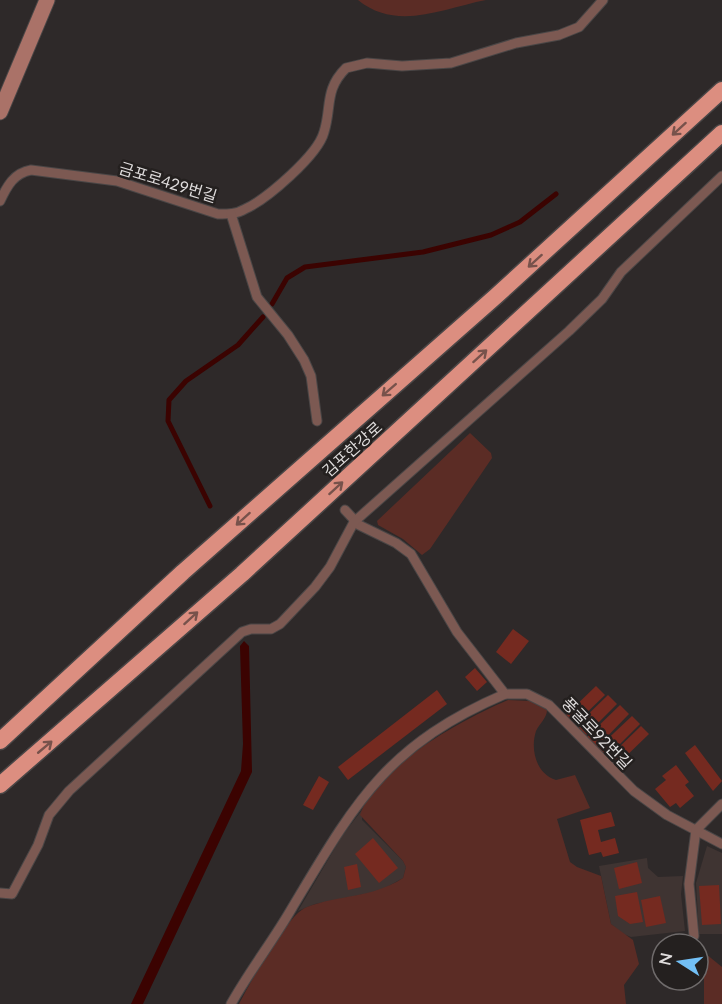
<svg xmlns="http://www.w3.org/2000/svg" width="722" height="1004" font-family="Lato,'Noto Sans KR',sans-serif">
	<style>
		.built { fill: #3f3432 }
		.green { fill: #5b2c25 }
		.water { fill: #3b0301 }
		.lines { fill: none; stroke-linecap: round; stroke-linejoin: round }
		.stream { stroke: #3b0301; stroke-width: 5 }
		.building { fill: #752a20 }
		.service-casing { stroke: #4a4646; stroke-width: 11 }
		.secondary-casing { stroke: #4a4646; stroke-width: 17 }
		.trunk-casing { stroke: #4a4646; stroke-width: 19 }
		.service { stroke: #7c5952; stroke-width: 9 }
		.secondary { stroke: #aa7268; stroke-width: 15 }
		.trunk { stroke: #dc8e80; stroke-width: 16 }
		.oneway { stroke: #77524b }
		.labels { text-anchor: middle; stroke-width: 5; stroke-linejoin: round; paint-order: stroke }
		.street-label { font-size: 16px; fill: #dfdcdc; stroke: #24201f }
	</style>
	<rect width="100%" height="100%" fill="#2e2929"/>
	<!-- built -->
	<g class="built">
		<path d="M362 810V820L403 861 406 867 403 878 380 891 315 904 298 911 342 836Z"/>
		<path d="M707 846 722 853V934H699L696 883Z"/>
		<path d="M647 858 648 868 658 877 683 876 681 894 685 931 631 937 621 933 611 924 599 866Z"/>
	</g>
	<!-- green -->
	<g class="green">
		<path d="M358 0H486C444 8 397 32 358 0Z"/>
		<path d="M470 433 491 453 492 458 430 549 422 555 403 539 378 525 377 521Z"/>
		<path d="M508 700 530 701 547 710C547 718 539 724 536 731 530 749 536 774 556 780L575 775 590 808 557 819 570 862 577 867 601 876 611 924 633 940 639 964 624 985 626 1004H239C250 983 287 914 307 907 341 894 370 899 403 878L406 867 403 861 360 815C375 767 463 719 508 700Z"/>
		<path d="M706 954 722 967V1004H704V959Z"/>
	</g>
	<!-- water -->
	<path class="water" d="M244 641 249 646 252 772 143 1004H131L241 771 243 744 240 646Z"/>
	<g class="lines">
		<!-- stream -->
		<g class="stream">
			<path d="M272 304 287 278 305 267 423 252 491 235 520 222 556 194"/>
			<path d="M210 506 168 421 169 400 186 381 238 345 263 317"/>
		</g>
	</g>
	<!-- building -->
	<g class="building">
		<path d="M513 629 529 641 511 664 496 652Z"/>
		<path d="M475 668 487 682 477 691 465 677Z"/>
		<path d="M596 686 605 695 575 724 566 715Z"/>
		<path d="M437 690 447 704 348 780 338 767Z"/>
		<path d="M608 695 617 704 586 735 577 725Z"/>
		<path d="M620 705 629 714 597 747 587 737Z"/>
		<path d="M632 716 640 724 607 757 598 748Z"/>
		<path d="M641 726 649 734 619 763 611 755Z"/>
		<path d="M695 745 722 781 713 791 685 753Z"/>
		<path d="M676 765 689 782 685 785 694 796 680 808 676 803 670 807 655 789 666 780 662 776Z"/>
		<path d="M319 776 329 782 313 810 303 805Z"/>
		<path d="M611 812 615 826 598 830 601 842 615 838 619 853 603 857 601 852 589 855 580 820Z"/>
		<path d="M373 838 398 868 379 883 355 854Z"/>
		<path d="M637 862 642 883 619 889 614 868Z"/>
		<path d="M357 864 361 887 348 890 344 867Z"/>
		<path d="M719 885 721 924 702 925 699 886Z"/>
		<path d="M637 892 643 922 630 924 618 916 615 896Z"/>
		<path d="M660 896 666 923 646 927 641 900Z"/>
	</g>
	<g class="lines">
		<!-- service casing -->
		<g class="service-casing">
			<g id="service">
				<path d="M0 201C7 186 14 173 31 170L117 181 218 214C228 214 237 214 245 209 267 199 318 155 324 132 332 107 324 90 346 68L367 63 402 66 451 63 516 43 559 35 579 27 603 0"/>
				<path d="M231 214 257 297 288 335 304 360 311 376 317 421"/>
				<path d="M345 510 359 525 396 543 411 554 457 632 505 694H527L549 705 634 791 667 815 722 844"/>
				<path d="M0 893 12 894 38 845 49 815 69 791 242 632 251 629H271L280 624 315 587 330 567 354 522 569 331 602 299 621 272 722 176"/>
				<path d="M694 936 689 884 696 830 722 804"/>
				<path d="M231 1004C250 970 273 941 292 908 355 803 386 745 505 694"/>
			</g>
		</g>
		<!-- secondary casing -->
		<g class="secondary-casing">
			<path id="secondary" d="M0 112 47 0"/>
		</g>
		<!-- trunk casing -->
		<g class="trunk-casing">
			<g id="trunk">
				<path d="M0 741 183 572 495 297 722 90"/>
				<path d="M0 785 242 574 722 133"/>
			</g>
		</g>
		<!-- service -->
		<use href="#service" class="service"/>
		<!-- secondary -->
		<use href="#secondary" class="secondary"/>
		<!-- trunk -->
		<use href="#trunk" class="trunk"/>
	</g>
	<!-- one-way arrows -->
	<defs><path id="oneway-shaft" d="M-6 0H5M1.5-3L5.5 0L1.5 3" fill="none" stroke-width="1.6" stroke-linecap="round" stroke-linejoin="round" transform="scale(1.5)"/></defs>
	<g class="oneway">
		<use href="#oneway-shaft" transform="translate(679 129) rotate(138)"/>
		<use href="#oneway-shaft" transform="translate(535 261) rotate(138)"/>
		<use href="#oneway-shaft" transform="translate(480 356) rotate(-42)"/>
		<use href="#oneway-shaft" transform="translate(389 390) rotate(139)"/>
		<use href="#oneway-shaft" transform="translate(336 488) rotate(-42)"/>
		<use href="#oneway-shaft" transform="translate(243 519) rotate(138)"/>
		<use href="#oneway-shaft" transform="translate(191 618) rotate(-42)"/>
		<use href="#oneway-shaft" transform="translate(45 747) rotate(-40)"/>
	</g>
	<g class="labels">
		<!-- street labels -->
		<g class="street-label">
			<text transform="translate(168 182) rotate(17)" y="6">금포로429번길</text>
			<text transform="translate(352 449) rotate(-42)" y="6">김포한강로</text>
			<text transform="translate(597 733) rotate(46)" y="6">풍굴로92번길</text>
		</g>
	</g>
	<!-- north arrow -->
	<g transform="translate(680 962) rotate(282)"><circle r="28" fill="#24201f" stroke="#6f6b6b" stroke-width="1.5"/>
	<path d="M0-4.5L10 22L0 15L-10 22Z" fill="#73c0f6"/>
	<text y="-9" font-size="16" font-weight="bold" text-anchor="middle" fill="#dfdcdc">N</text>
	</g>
</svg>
